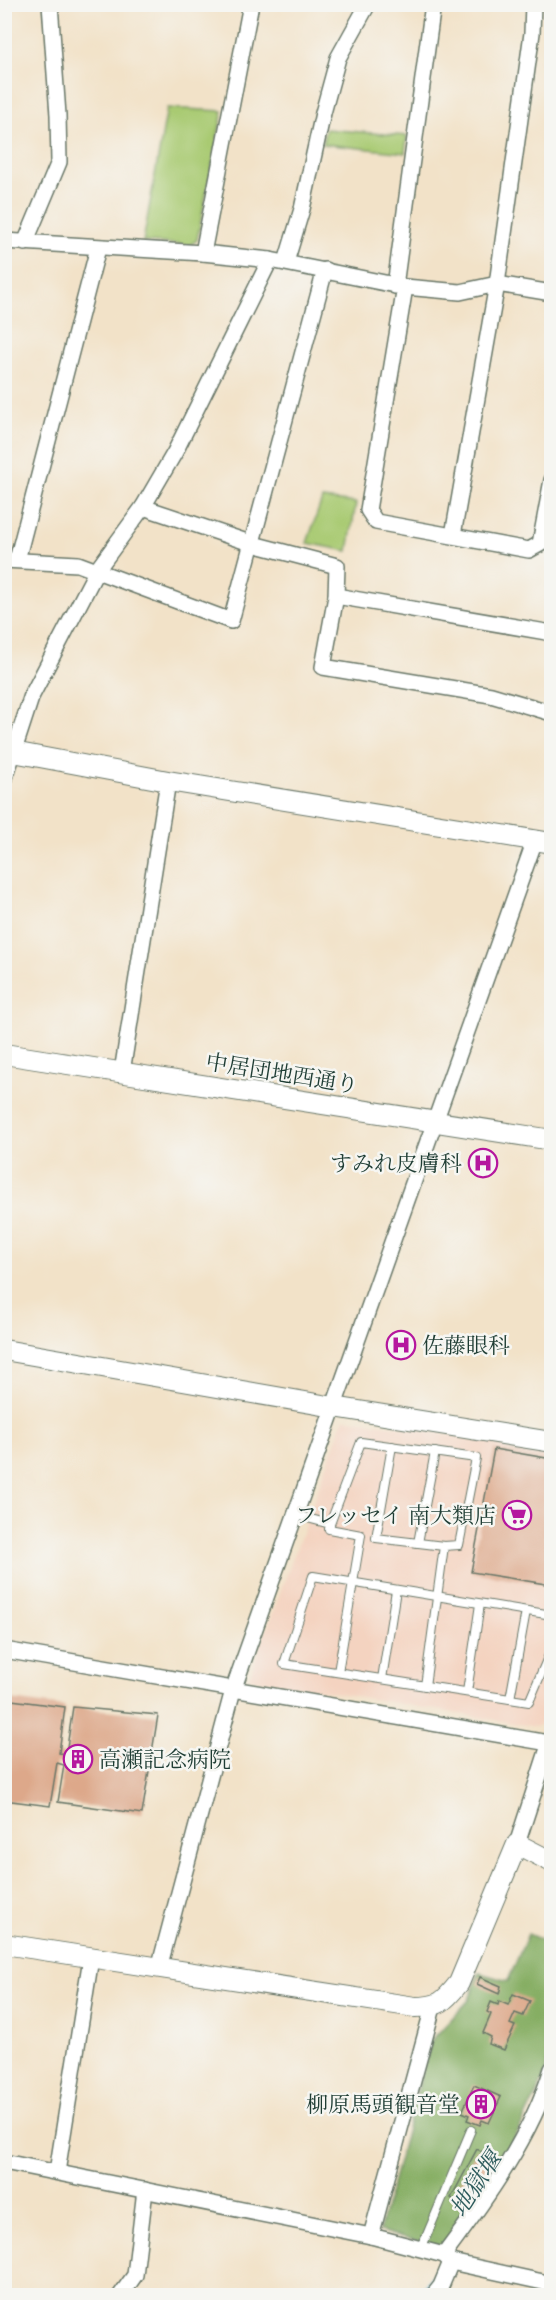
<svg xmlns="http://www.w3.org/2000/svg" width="556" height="2300" font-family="'Sorts Mill Goudy','Noto Serif JP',serif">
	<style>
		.built { fill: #f4d3c0 }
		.green { fill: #a9ca72; stroke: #648453; stroke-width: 1.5 }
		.forest { fill: #86ae64; stroke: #52764c; stroke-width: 1.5 }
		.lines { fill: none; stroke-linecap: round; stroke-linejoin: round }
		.stream { stroke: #5bb8d9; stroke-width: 5 }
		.building { fill: #dda88a }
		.service-casing { stroke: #697768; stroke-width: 10 }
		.minor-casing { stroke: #697768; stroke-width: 18 }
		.tertiary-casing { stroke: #697768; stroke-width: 22 }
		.service { stroke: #fff; stroke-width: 8 }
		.minor { stroke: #fff; stroke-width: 15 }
		.tertiary { stroke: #fff; stroke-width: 20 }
		.labels { text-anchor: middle; stroke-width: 5; stroke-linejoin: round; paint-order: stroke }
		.street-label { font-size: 22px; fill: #1f3d34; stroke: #f6f6f2 }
		.poi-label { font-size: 22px; fill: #1f3d34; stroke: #f6f6f2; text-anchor: end }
		.water-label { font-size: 24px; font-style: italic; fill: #2e5c5d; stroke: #f6f6f2 }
	</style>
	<rect width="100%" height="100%" fill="#f6f6f2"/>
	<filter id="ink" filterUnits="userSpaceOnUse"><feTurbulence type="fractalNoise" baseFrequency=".0167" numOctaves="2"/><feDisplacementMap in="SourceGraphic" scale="12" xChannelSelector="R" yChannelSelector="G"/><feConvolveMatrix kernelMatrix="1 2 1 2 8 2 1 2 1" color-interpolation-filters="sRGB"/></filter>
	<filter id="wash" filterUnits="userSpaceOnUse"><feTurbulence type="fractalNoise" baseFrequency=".008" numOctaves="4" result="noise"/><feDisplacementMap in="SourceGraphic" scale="24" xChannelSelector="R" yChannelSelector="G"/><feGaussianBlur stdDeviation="1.35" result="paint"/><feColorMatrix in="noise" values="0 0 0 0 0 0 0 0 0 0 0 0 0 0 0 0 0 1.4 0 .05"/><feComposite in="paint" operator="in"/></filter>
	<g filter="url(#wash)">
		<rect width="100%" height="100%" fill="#f2e2c8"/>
		<!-- built -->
		<path class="built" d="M344 1418 551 1451 552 1702 545 1721 536 1727 249 1678Z"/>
		<!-- green -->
		<g class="green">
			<path d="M167 108 223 111 197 240 190 245 143 242Z"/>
			<path d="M325 129 407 136 405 153 323 144Z"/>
			<path d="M322 499 356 503 348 551 307 543Z"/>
		</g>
		<!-- forest -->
		<path class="forest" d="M528 1934 551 1944V2048L543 2080 519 2130 485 2192 442 2247 379 2231 431 2041 469 2000 479 1973 508 1981Z"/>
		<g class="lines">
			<!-- stream -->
			<path class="stream" d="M419 2296 444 2263"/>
		</g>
		<g id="blocks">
			<!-- building -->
			<g class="building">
				<path d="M494 1449 552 1459V1585L471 1572Z"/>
				<path d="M4 1699 65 1707 59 1753 66 1754 73 1707 158 1715 142 1814 58 1802 64 1765 57 1763 50 1806 4 1800Z"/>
				<path d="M480 1977 501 1986 499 1994 477 1984Z"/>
				<path d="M513 1994 530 2001 523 2016 515 2013 510 2024 515 2026 504 2050 489 2044 491 2037 483 2033 491 2014 487 2012 491 2002 498 2005 499 2001 508 2005Z"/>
				<path d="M474 2085 501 2097 489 2123 482 2120 480 2125 467 2120 469 2115 462 2112Z"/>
				<path d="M477 2149 496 2159 491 2167 494 2169 484 2187 480 2188 469 2209 451 2198Z"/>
			</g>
		</g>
	</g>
	<g filter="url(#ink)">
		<use href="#blocks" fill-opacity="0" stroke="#697768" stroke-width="1.5"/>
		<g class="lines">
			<!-- service casing -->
			<g class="service-casing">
				<g id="service">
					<path d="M392 1446 376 1538 444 1546"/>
					<path d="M296 1515 330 1524 329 1529 361 1535 338 1672"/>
					<path d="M330 1524 361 1442 476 1458 459 1545 444 1546 425 1686"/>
					<path d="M418 1543 435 1452"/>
					<path d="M552 1615 313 1576 284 1664 529 1702 552 1648"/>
					<path d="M382 1679 396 1590"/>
					<path d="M467 1692 480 1604"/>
					<path d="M510 1699 526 1611"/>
					<path d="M421 2249 471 2130"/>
				</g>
			</g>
			<!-- minor casing -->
			<g class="minor-casing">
				<g id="minor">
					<path d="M4 241 203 253 270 260 405 287 460 292 497 284 552 293"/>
					<path d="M25 243 59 162 58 115 50 4"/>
					<path d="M203 253 251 4"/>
					<path d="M286 262 302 209 323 113 338 58 368 4"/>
					<path d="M395 286 433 4"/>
					<path d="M405 287 368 510 376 522 529 550 540 544 552 480"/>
					<path d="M143 507 253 544 337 566 336 596 323 667 491 695 552 713"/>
					<path d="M453 535 497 284 532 33 533 4"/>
					<path d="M4 560 78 564 231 621 325 270"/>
					<path d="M17 560 98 248"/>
					<path d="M336 596 552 633"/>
					<path d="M4 781 32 695 97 570 143 507 175 452 270 260"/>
					<path d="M122 1072 168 781"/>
					<path d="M4 1650 549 1743"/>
					<path d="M517 1844 552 1736"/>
					<path d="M159 1968 233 1690 535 840"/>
					<path d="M4 2162 371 2236 444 2255 451 2262 552 2284"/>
					<path d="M57 2172 91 1958"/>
					<path d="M371 2236 433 2007"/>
					<path d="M444 2255C486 2199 531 2137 552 2069"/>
					<path d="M120 2296 135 2275 145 2190"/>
					<path d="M433 2296 441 2286 451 2262"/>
				</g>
			</g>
			<!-- tertiary casing -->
			<g class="tertiary-casing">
				<g id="tertiary">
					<path d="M13 752 168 781 552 843"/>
					<path d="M4 1054 552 1140"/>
					<path d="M4 1350 334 1407 552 1442"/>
					<path d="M4 1944 415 2007C439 2007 444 2002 459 1983L517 1844 552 1862"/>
				</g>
			</g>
			<!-- service -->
			<use href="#service" class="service"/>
			<!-- minor -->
			<use href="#minor" class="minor"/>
			<!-- tertiary -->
			<use href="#tertiary" class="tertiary"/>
		</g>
	</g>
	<!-- icons -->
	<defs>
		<g id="hospital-ring" transform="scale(1.5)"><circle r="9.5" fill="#f6f6f2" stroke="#b5179e" stroke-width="1.5"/><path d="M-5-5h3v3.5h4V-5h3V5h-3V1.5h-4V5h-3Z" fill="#b5179e"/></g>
		<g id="supermarket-ring" transform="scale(1.5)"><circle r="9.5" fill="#f6f6f2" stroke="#b5179e" stroke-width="1.5"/><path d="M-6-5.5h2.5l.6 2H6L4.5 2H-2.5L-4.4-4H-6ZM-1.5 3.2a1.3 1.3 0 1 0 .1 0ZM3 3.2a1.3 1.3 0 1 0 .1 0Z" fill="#b5179e"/></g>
		<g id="building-ring" transform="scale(1.5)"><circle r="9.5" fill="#f6f6f2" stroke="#b5179e" stroke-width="1.5"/><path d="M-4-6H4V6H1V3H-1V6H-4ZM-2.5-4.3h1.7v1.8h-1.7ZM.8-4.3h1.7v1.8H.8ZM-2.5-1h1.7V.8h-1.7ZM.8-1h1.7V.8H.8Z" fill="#b5179e"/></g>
	</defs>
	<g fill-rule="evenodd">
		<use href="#hospital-ring" x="483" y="1163"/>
		<use href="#hospital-ring" x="401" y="1345"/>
		<use href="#supermarket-ring" x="517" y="1515"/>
		<use href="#building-ring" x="78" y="1759"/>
		<use href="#building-ring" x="481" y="2104"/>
	</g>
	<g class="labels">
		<!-- street labels -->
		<g class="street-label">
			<text transform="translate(282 1073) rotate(9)" y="8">中居団地西通り</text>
		</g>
		<!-- poi labels -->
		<g class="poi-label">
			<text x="462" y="1171">すみれ皮膚科</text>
			<text x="422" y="1353" text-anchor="start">佐藤眼科</text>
			<text x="496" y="1523">フレッセイ 南大類店</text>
			<text x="99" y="1767" text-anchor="start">高瀬記念病院</text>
			<text x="460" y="2112">柳原馬頭観音堂</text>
		</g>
		<!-- water labels -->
		<g class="water-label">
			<text transform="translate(476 2184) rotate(-57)" y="8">地獄堰</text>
		</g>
	</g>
	<!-- margin -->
	<rect width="556" height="2300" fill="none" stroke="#f6f6f2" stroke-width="24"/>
</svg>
